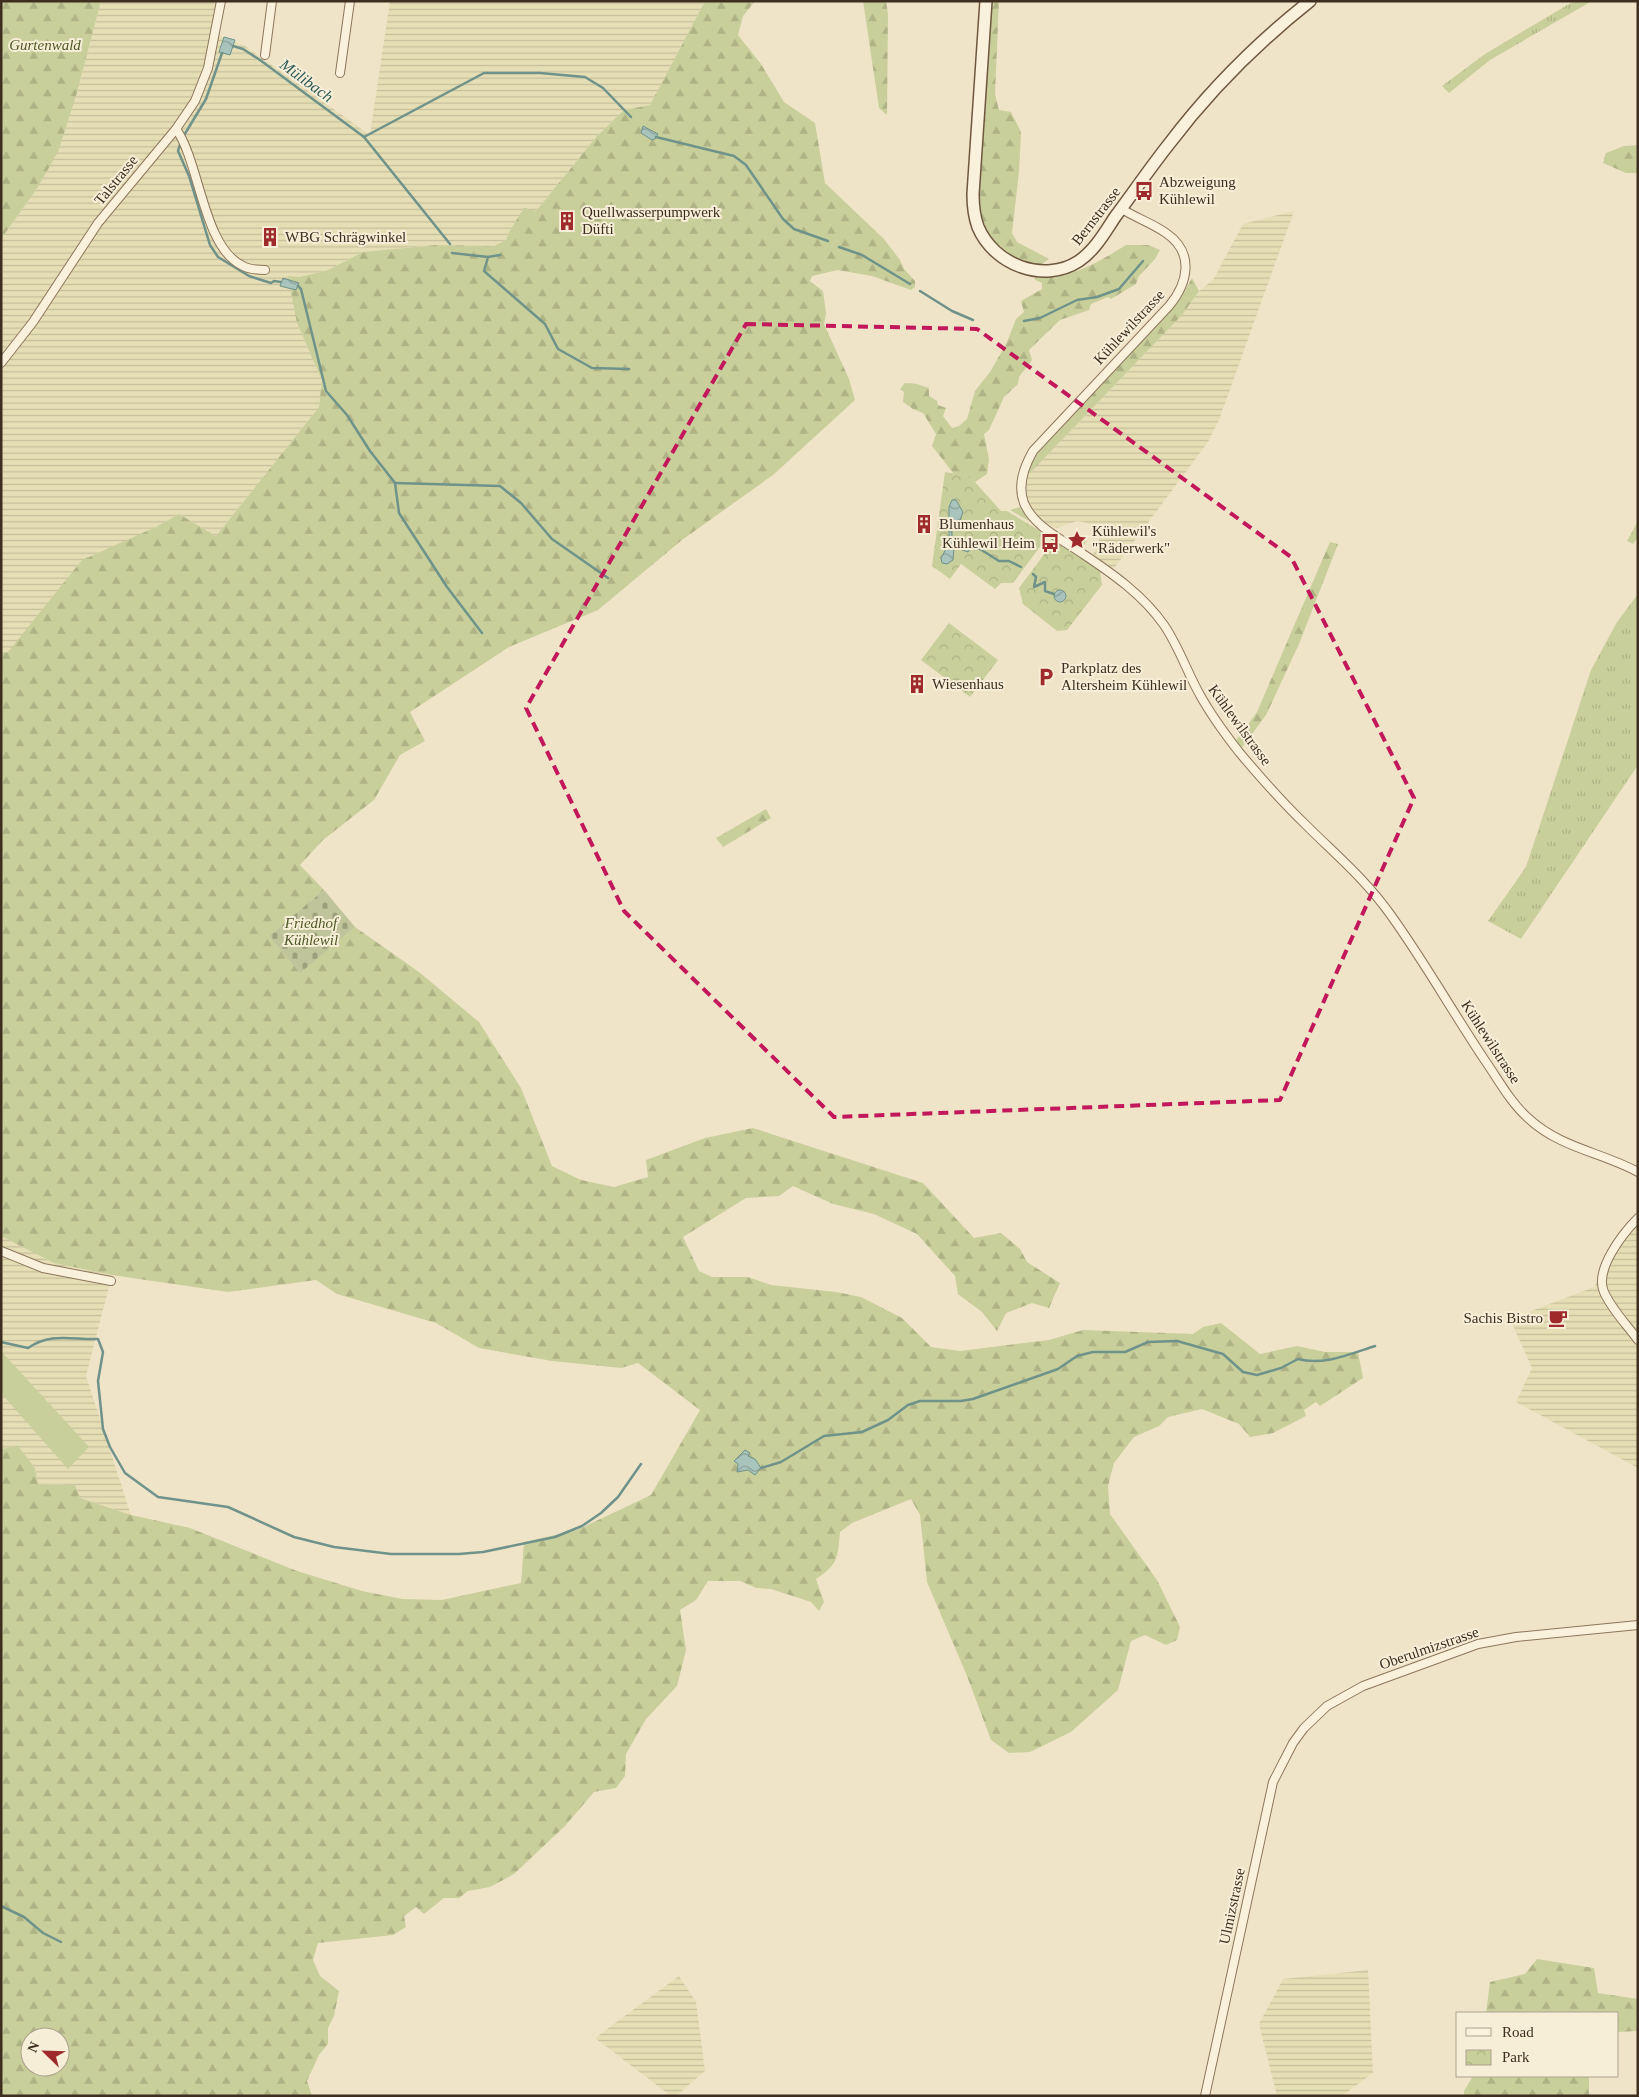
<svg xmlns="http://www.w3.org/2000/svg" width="1639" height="2097" font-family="'Times New Roman',serif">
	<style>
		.farmland { fill: url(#farmland-rules) }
		.grass { fill: url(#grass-tufts) }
		.forest { fill: url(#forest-firs); fill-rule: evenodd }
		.cemetery { fill: url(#cemetery-stones) }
		.park { fill: url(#park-crowns) }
		.garden { fill: #c9cf9b }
		.water { fill: url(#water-waves); stroke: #6f938a }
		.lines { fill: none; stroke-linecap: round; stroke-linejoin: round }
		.stream { stroke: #6f938a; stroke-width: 2.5 }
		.street-casing { stroke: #8d765c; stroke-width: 10 }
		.secondary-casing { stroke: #6f573f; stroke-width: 14 }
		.street { stroke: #faf1dc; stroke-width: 8 }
		.secondary { stroke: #faf1dc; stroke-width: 11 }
		.marked { fill: none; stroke: #c2185b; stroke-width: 4; stroke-dasharray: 10 6; stroke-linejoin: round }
		.labels { text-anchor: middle; stroke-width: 4; stroke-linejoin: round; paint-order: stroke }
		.park-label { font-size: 15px; font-style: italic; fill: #4d5a26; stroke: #f7eed8 }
		.street-label { font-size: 15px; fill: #3d2e20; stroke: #f7eed8 }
		.poi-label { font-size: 15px; fill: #3d2e20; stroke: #f7eed8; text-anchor: start }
		.water-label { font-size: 16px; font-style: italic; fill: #2f5d5a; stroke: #f7eed8 }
	</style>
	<defs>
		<pattern id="farmland-rules" width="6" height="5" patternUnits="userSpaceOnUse" patternTransform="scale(1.25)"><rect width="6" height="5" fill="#e6deb5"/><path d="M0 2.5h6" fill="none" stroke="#c6bf9b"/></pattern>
		<pattern id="grass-tufts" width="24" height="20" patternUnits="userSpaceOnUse" patternTransform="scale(1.25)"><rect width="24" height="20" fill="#c9cf9b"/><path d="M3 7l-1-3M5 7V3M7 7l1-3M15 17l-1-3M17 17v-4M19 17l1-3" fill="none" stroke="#aeb285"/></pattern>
		<pattern id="forest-firs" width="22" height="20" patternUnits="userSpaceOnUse" patternTransform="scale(1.25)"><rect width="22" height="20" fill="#c9cf9b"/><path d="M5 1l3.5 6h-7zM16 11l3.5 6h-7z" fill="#aeb285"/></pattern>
		<pattern id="cemetery-stones" width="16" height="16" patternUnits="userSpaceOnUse" patternTransform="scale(1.25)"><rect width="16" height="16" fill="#bfc49a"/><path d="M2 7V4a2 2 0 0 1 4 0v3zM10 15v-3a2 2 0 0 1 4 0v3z" fill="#9ca07d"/></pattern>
		<pattern id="park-crowns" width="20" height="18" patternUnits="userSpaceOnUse" patternTransform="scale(1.25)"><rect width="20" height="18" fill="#c9cf9b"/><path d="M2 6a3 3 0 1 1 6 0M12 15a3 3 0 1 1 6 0" fill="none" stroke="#aeb285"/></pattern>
		<pattern id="water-waves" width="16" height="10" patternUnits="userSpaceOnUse" patternTransform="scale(1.25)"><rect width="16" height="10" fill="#a9c4bc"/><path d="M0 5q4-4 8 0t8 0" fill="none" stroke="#8ba098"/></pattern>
	</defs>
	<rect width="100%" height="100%" fill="#f0e4c8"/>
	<!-- farmland -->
	<g class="farmland">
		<path d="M101 1H219L214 33 245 46 370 135 390 1H705L650 105 624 110 597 136 536 211 509 232 506 240 494 246 436 245 363 252 326 271 299 278 297 323 322 380 319 407 216 536 179 514 156 527 8 652 1 653V239L36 190 76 96Z"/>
		<path d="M1294 211 1219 420 1208 442 1115 567 1111 569 1092 556 1097 548 1099 539 1097 529 1088 523 1077 521 1057 528 1047 525 1038 517 1026 496 1027 471 1031 472 1182 315 1199 291 1213 280 1243 224Z"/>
		<path d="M1638 1223V1468L1516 1402 1532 1368 1510 1319 1594 1287 1622 1239Z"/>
		<path d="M1 1236 54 1263 112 1275 86 1376 131 1515 80 1498 75 1485 38 1484 35 1468 18 1447 1 1449Z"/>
		<path d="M1368 1970 1373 2073 1342 2096H1277L1259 2024 1283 1979Z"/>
		<path d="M679 1976 696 2002 705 2071 676 2096H671L595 2038Z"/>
	</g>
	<!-- grass -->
	<g class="grass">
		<path d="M1574 1H1592L1490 60 1449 93 1442 86 1485 54Z"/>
		<path d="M1020 507 1029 521 1010 510Z"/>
		<path d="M1079 534 1083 535 1086 542 1084 545 1079 547 1066 538 1069 535Z"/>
		<path d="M1638 594V765L1521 939 1488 921 1526 867 1591 670 1617 622Z"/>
	</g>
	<!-- forest -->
	<g class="forest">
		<path d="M1 1H101L76 96 58 152 36 190 1 239Z"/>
		<path d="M705 1H755L743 16 738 35 761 64 784 102 815 123 825 183 884 239 900 260 904 269 915 281V287L911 290 872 276 838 270 812 276 810 281 823 291 826 313 824 324 849 379 855 400 773 475 682 540 598 610 509 647 410 712 425 741 400 755 374 800 323 840 300 865 324 890 269 936 300 972 355 927 419 972 479 1022 521 1088 552 1166 581 1180 614 1187 648 1177 646 1160 705 1138 753 1128 923 1183 974 1238 1001 1233 1020 1249 1027 1262 1060 1283 1049 1308 1032 1303 1006 1313 997 1331 982 1312 958 1294 955 1276 917 1234 874 1214 833 1204 793 1186 779 1196 746 1198 683 1237 699 1271 712 1277H748L771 1285 836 1292 861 1297 902 1318 931 1347 960 1351 1049 1340 1083 1330 1193 1334 1203 1327 1221 1323 1260 1354 1297 1346 1325 1352H1358L1363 1378 1320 1406 1316 1402 1304 1410 1306 1416 1273 1433 1250 1437 1239 1424 1202 1409 1168 1417 1159 1426 1134 1437 1114 1463 1108 1486 1110 1514 1157 1580 1180 1627 1177 1640 1166 1645 1145 1635 1131 1641 1118 1690 1071 1732 1030 1752 1009 1753 991 1740 967 1676 927 1582 920 1515 911 1499 852 1523 840 1532C838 1557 838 1565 816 1579L824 1602 819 1611 811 1602 771 1589 756 1588 740 1581H708L696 1600 680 1610 686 1650 677 1686 646 1719 626 1754 625 1776 616 1788 594 1792 565 1826 514 1874 490 1887 468 1891 459 1898H444L424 1914 416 1907 404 1916 406 1927 393 1935 318 1943 313 1960 320 1976 339 1991 334 2016 328 2028V2044L319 2055 307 2081 312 2096H1V1449L18 1446 35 1468 38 1484 75 1485 80 1498 131 1515 190 1528 297 1571 362 1591 403 1599 442 1600 521 1583 524 1542 577 1530 651 1495 700 1410 638 1363 621 1368 552 1361 479 1348 436 1323 337 1294 316 1280 228 1292 112 1275 54 1263 1 1236V653L8 652 82 560 156 527 179 514 216 536 319 407 322 380 297 323 288 276 299 277 326 271 363 252 436 245 494 246 506 240 509 232 524 208 536 211 597 136 624 110 650 105ZM30 2037H60V2067H30Z"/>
		<path d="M863 1H886L888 14 887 115 879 108Z"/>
		<path d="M989 1H999L995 94 999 110 1011 112 1021 132 1019 172 1012 233 1017 242 1049 259 1040 265 1013 257 992 239 980 221 976 196Z"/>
		<path d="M1638 145V173H1626L1603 163 1606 153 1624 146Z"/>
		<path d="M1126 245H1148L1160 250 1155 259 1139 276 1136 284 1111 299 1108 297 1091 304 1089 310 1060 320 1029 350 1032 360 1019 377 1018 384 1004 397 989 430 984 434 989 459 987 474 975 482 964 475 954 474 932 446 936 434 923 413 913 409 903 402 904 392 900 389 905 383 917 384 929 388V396L937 401 938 405 946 408 943 416 952 428 959 426 967 419 975 391 990 372 1007 342 1016 319 1024 312 1021 301 1042 289V283L1035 280 1034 277C1067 281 1099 262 1126 245Z"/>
		<path d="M1192 278 1199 291 1182 315 1031 472 1028 473 1029 466 1037 454 1180 299Z"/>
		<path d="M1638 521V537L1633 544 1627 541Z"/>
		<path d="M1330 542 1338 544 1299 644 1266 715 1241 749 1235 742 1257 712Z"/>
		<path d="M766 809 771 818 723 847 716 838Z"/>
		<path d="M1537 1959 1594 1968 1598 1993 1638 1999V2031L1618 2032V2013H1486L1490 1982 1525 1974Z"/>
		<path d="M1473 2076H1589V2096H1464V2091Z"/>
	</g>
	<!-- cemetery -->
	<path class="cemetery" d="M324 890 355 927 300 973 269 936Z"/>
	<!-- park -->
	<g class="park">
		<path d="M945 472 964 475 975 482 1001 511H1007L1042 532 1045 540 1013 583H1001L995 589 961 564 950 579 932 566Z"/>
		<path d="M1061 544 1100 571 1102 585 1067 630 1057 631 1023 604 1019 588 1051 545Z"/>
		<path d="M949 623 998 660 970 697 921 660Z"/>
	</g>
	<!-- garden -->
	<path class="garden" d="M1 1351 89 1447 68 1469 1 1393Z"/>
	<!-- water -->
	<g class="water">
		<path d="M224 37 235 40 230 55 219 52Z"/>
		<path d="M643 126 658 134 655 139 652 140 641 133Z"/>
		<path d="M283 278 299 283 296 290 280 286Z"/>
		<path d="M952 500H956L963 512 960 521 952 529V538L971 547 968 552 954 547 953 560 947 564 942 563 941 558 946 549V540L949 536V507Z"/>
		<circle cx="1060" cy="596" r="6"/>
		<path d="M745 1450 750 1453 748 1456 755 1459 761 1468 755 1475 748 1470 737 1472 738 1464 734 1461Z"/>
	</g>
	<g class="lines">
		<!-- stream -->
		<g class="stream">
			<path d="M233 46 243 49 260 60 364 137 450 244"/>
			<path d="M183 137 206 99 222 53"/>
			<path d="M364 137 484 73H540L585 77 603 88 631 117"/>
			<path d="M656 137 734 156 746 165 783 219 794 229 828 241"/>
			<path d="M181 142 178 151 189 176 210 245 218 257 249 276 271 283 274 281 281 282"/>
			<path d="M839 247 862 255 910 284"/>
			<path d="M452 253 488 257 484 271 545 324 558 349 592 368 629 369"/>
			<path d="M488 257 500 255"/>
			<path d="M298 286 301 289 326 391 347 415 370 451 395 483 399 513 447 587 482 633"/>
			<path d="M920 291 952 311 973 320"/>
			<path d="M1024 321 1040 318 1077 300 1097 297 1119 289 1143 261"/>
			<path d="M395 483 500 486 521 503 552 539 608 578"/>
			<path d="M971 547 980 549 999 561H1009L1021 567"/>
			<path d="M1033 574 1036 577 1034 587 1045 582V591L1054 594"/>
			<path d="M1 1342 28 1348C51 1332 72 1340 98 1339L103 1352 98 1381 103 1429 110 1447 125 1473 158 1497 228 1507 294 1537 334 1547 391 1554H459L483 1552 555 1537 582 1526 601 1513 618 1497 641 1464"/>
			<path d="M761 1468 781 1462 824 1436 862 1432 888 1420 908 1405 920 1401H961L973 1399 1058 1369 1077 1356 1093 1352H1125L1148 1342 1177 1341 1223 1354 1243 1372 1257 1375 1281 1368 1298 1359C1323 1366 1350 1354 1375 1346"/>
			<path d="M1 1906 24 1917 43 1933 61 1942"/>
		</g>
		<!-- street casing -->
		<g class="street-casing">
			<g id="street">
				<path d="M265 55 272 1"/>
				<path d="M340 73 350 1"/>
				<path d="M176 129C200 162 203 248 243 266 250 270 258 270 265 270"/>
				<path d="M1122 209C1136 218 1152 223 1166 233 1195 253 1188 283 1169 306L1033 451C1024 467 1017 485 1024 503 1034 527 1063 540 1083 554 1113 574 1143 595 1164 625 1179 647 1187 672 1200 695 1211 715 1225 734 1239 752 1260 777 1282 802 1306 825 1336 855 1365 879 1390 914 1424 961 1452 1011 1484 1059 1498 1079 1510 1102 1528 1118 1560 1148 1601 1152 1638 1172"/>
				<path d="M1 363 33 322 98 223 176 129 195 101 208 68 221 1"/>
				<path d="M1638 1218C1623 1233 1594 1270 1604 1292 1612 1310 1627 1325 1638 1340"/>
				<path d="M1 1251 43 1268 111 1281"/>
				<path d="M1205 2096 1273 1782 1293 1743 1304 1728 1327 1706 1363 1686 1478 1644 1516 1637 1638 1625"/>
			</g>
		</g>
		<!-- secondary casing -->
		<g class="secondary-casing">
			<path id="secondary" d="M986 1 973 194C973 205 974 216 978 227 994 265 1044 284 1079 261 1095 250 1105 232 1115 217 1133 193 1150 168 1169 144 1210 90 1257 43 1310 1"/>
		</g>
		<!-- street -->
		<use href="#street" class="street"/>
		<!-- secondary -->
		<use href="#secondary" class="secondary"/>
	</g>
	<!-- marked area -->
	<path class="marked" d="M746 324 977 329 1291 557 1414 798 1280 1100 834 1117 624 911 526 708Z"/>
	<!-- icons -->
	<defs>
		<g id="bus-bare" transform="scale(1.5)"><path d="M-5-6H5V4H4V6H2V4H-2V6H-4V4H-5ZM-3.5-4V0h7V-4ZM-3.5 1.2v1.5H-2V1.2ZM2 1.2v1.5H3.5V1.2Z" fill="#9e2a2b" stroke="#f7eed8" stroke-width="2.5" paint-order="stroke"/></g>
		<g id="building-bare" transform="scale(1.5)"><path d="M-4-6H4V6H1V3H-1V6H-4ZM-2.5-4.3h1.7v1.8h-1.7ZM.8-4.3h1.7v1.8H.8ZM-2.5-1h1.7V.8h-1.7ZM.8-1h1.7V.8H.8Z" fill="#9e2a2b" stroke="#f7eed8" stroke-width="2.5" paint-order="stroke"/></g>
		<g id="sight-bare" transform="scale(1.5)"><path d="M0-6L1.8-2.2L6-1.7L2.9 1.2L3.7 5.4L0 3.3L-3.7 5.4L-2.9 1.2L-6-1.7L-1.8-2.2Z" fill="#9e2a2b" stroke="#f7eed8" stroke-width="2.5" paint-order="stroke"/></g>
		<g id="parking-bare" transform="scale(1.5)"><path d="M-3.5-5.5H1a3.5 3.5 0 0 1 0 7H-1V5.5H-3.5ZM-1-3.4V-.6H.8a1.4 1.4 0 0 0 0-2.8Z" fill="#9e2a2b" stroke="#f7eed8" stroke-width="2.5" paint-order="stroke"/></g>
		<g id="cafe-bare" transform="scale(1.5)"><path d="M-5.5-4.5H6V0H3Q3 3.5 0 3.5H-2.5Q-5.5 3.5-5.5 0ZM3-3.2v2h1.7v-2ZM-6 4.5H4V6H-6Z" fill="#9e2a2b" stroke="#f7eed8" stroke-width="2.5" paint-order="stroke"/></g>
	</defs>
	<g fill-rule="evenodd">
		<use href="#bus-bare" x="1144" y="191"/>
		<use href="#building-bare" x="567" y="221"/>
		<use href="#building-bare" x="270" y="237"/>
		<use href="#building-bare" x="924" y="524"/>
		<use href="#sight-bare" x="1077" y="540"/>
		<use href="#bus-bare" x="1050" y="543"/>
		<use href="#parking-bare" x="1046" y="677"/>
		<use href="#building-bare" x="917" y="684"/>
		<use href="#cafe-bare" x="1558" y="1318"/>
	</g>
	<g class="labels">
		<!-- park labels -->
		<g class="park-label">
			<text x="45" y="50">Gurtenwald</text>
			<text x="311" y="928">Friedhof<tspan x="311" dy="17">Kühlewil</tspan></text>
		</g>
		<!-- street labels -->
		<g class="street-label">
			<text transform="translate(116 180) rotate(-51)" y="5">Talstrasse</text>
			<text transform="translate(1096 216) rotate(-52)" y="5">Bernstrasse</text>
			<text transform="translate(1129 327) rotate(-47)" y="5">Kühlewilstrasse</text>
			<text transform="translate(1240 725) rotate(54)" y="5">Kühlewilstrasse</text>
			<text transform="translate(1491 1042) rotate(57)" y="5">Kühlewilstrasse</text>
			<text transform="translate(1429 1648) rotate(-19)" y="5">Oberulmizstrasse</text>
			<text transform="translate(1232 1906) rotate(-78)" y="5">Ulmizstrasse</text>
		</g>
		<!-- poi labels -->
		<g class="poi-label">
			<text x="1159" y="187">Abzweigung<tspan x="1159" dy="17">Kühlewil</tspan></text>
			<text x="582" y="217">Quellwasserpumpwerk<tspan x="582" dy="17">Düfti</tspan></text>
			<text x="285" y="242">WBG Schrägwinkel</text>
			<text x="939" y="529">Blumenhaus</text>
			<text x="1092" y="536">Kühlewil's<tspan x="1092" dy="17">"Räderwerk"</tspan></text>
			<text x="1035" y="548" text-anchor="end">Kühlewil Heim</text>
			<text x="1061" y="673">Parkplatz des<tspan x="1061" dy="17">Altersheim Kühlewil</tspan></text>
			<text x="932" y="689">Wiesenhaus</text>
			<text x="1543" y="1323" text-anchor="end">Sachis Bistro</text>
		</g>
		<!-- water labels -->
		<g class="water-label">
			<text transform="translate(307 80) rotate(36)" y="6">Mülibach</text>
		</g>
	</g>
	<!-- border -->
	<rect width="1639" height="2097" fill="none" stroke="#3d2e20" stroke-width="5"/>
	<!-- legend -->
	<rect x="1456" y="2012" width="162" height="65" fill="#f7eed8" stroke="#ada18e"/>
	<rect x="1466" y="2028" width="25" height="8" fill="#faf1dc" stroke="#ada18e"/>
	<text x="1502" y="2037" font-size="15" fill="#3d2e20">Road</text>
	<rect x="1466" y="2050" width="25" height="15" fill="url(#park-crowns)" stroke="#ada18e"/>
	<text x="1502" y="2062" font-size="15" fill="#3d2e20">Park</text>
	<!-- north arrow -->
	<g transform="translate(45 2052) rotate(293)"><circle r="24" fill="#f7eed8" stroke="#ada18e"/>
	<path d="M0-4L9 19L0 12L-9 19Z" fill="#9e2a2b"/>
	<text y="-8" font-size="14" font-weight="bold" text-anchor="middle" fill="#3d2e20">N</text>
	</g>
</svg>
